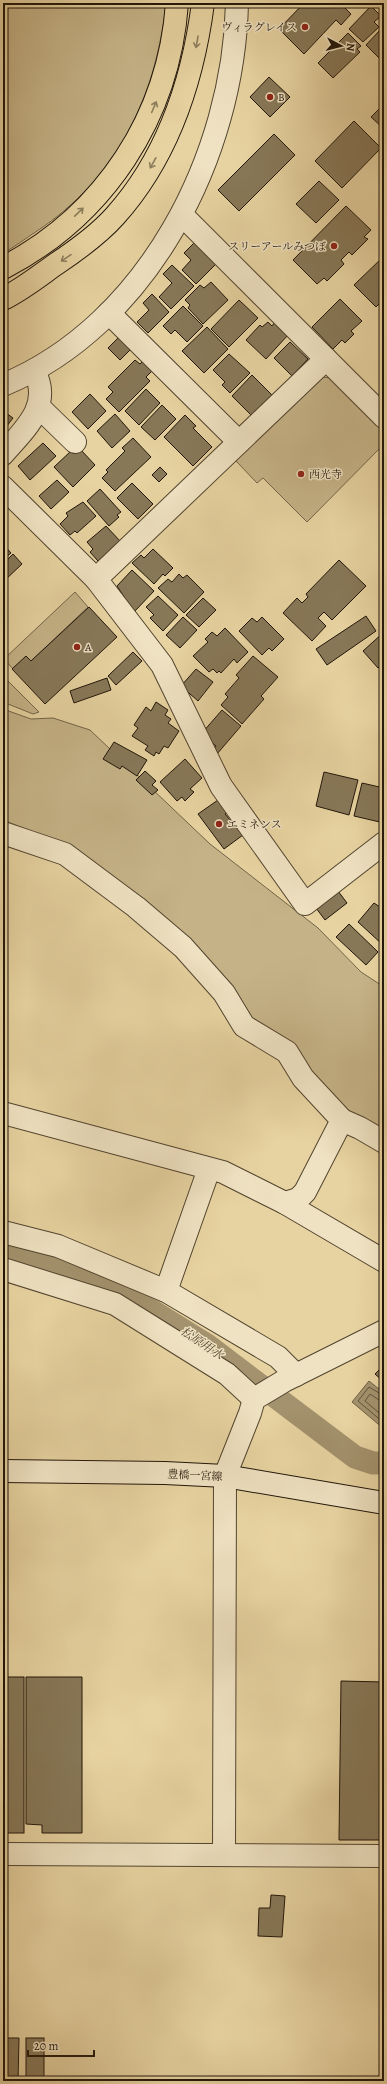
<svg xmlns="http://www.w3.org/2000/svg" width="387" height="2084" font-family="Alegreya,'Noto Serif JP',serif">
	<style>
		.green { fill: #c5b387; stroke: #726448 }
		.water { fill: #a3926d; stroke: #6f6045 }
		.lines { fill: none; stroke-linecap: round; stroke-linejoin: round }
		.shore { stroke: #62543b; stroke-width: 1 }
		.canal { stroke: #a3926d; stroke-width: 23 }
		.building { fill: #877858; stroke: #201509 }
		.minor-casing { stroke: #52442f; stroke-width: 24 }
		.secondary-casing { stroke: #201509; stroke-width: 24 }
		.motorway-casing { stroke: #201509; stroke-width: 24 }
		.minor { stroke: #efe2c2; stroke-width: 22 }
		.secondary { stroke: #efe2c2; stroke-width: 22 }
		.motorway { stroke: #e7d3a1; stroke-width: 22 }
		.oneway { stroke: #8d7e5d }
		.poi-dot { fill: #8f2418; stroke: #efe2c2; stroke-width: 1.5 }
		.labels { text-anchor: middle; stroke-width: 3; stroke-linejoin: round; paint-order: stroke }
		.poi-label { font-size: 11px; fill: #201509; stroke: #efe2c2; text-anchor: start }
		.street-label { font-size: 11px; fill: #201509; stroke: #efe2c2 }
		.water-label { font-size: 12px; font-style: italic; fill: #544731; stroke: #efe2c2 }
	</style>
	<rect width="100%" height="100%" fill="#e7d3a1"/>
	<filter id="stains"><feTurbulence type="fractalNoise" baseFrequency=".005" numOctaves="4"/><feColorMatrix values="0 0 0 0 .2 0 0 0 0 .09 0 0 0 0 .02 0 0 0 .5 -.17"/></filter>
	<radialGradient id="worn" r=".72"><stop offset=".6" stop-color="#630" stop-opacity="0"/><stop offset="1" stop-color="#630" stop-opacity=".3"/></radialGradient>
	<!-- green -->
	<g class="green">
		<path d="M3 3H166C156 97 117 178 37 231 26 238 15 247 3 253Z"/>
		<path d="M320 377 331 378 384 431V444L307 522 263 478 257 483 236 461Z"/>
		<path d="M75 592 88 607 31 661 26 656 13 669 4 659Z"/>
		<path d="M3 676 39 712 33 714 3 702Z"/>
		<path d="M3 709 31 719 53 718 90 730 210 844 318 928 361 972 384 987V1134L344 1113 248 1020 189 938 140 896 67 845 3 820Z"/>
	</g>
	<!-- water -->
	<path class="water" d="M369 1381 384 1393V1429L352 1402Z"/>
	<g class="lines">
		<!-- shore -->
		<g class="shore">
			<path d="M384 1396 369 1387 358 1401 384 1423"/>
			<path d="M384 1401 379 1400 370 1394 365 1401 384 1417"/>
		</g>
		<!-- canal -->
		<path class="canal" d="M3 1254 85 1277 130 1297 207 1345 355 1457 373 1463H384"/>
	</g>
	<!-- building -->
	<g class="building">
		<path d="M304 3H340L351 14 341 25 336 20 304 54 279 29Z"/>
		<path d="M371 6 381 16 374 22 379 27 363 42 349 29Z"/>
		<path d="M381 29 384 32V54L379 58 366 45Z"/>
		<path d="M348 33 361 46 357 49 360 52 333 78 318 63Z"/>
		<path d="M269 77 290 97 270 117 250 97Z"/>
		<path d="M384 104V129L371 117Z"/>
		<path d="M354 121 381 148 342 188 315 161Z"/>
		<path d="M274 134 295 155 239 211 218 190Z"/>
		<path d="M319 181 339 200 316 223 296 204Z"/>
		<path d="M346 206 371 230 364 237 368 239 352 255 349 252 341 260 344 264 327 281 324 278 317 284 293 260Z"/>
		<path d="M195 242 217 263 196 284 182 270 191 260 184 253Z"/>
		<path d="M384 256V299L376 307 354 285Z"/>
		<path d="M172 265 194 286 171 309 159 297 172 283 163 274Z"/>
		<path d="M211 282 228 300 203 324 188 308 190 305 185 300 200 285 204 288Z"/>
		<path d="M152 294 169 312 148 333 137 322 149 310 143 303Z"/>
		<path d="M340 299 362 321 351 331 354 334 345 343 342 340 333 349 312 327Z"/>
		<path d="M239 300 258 318 229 347 211 329Z"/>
		<path d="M183 306 203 326 187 342 175 330 171 334 163 326Z"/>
		<path d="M268 322 272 326 275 322 288 335 266 359 246 340 260 325 262 327Z"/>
		<path d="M207 327 228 349 204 373 182 351Z"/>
		<path d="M118 338 130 350 120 360 108 348Z"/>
		<path d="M290 342 308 359 292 376 274 358Z"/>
		<path d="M229 354 250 373 230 393 222 385 225 382 213 370Z"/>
		<path d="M135 360 140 364 143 361 153 370 146 377 150 381 119 412 106 399 113 392 108 387Z"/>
		<path d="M252 375 274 397 253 417 232 396Z"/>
		<path d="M146 389 160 403 139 425 125 411Z"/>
		<path d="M90 394 106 411 88 429 72 412Z"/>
		<path d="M162 405 176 419 155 440 141 427Z"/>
		<path d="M3 411 13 418 3 431Z"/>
		<path d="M115 414 130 431 112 448 97 431Z"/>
		<path d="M185 415 196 426 193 428 212 447 193 466 164 437Z"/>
		<path d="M133 438 151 457 115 491 102 478 108 472 106 470 125 451 122 448Z"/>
		<path d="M43 443 56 456 30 480 18 466Z"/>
		<path d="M80 449 95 465 73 487 54 467 71 451 74 454Z"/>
		<path d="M160 467 167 474 159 482 152 475Z"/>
		<path d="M57 480 69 492 51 509 39 496Z"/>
		<path d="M132 483 153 504 138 519 117 498Z"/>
		<path d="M100 489 121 512 117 515 119 517 109 526 87 501Z"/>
		<path d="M83 502 96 516 77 533 75 531 70 535 60 524 68 516 66 513Z"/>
		<path d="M106 526 121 542 98 561 90 552 93 549 87 542Z"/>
		<path d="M3 544 11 553 3 560Z"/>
		<path d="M153 549 173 568 165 576 163 574 154 584 132 563 141 555 144 558Z"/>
		<path d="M13 554 22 564 3 582V564Z"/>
		<path d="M339 560 366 586 332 620 324 612 318 618 326 626 312 641 283 613 297 598 302 603 308 597 306 594Z"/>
		<path d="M132 570 154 591 134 612 117 586Z"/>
		<path d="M179 574 183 578 187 575 204 592 184 613 158 588 168 579 172 582Z"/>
		<path d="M158 596 178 615 163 631 150 618 154 615 146 607Z"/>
		<path d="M203 598 216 610 199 627 186 615Z"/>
		<path d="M89 607 117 637 45 704 12 669 26 656 31 661Z"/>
		<path d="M366 616 376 631 327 665 316 649Z"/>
		<path d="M183 617 197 630 180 648 166 635Z"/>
		<path d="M262 617 284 639 272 651 269 648 262 655 239 631 252 618 257 622Z"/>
		<path d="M225 628 248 652 237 663 234 659 221 673 219 671 217 673 213 669 209 672 193 656 208 642 205 639 212 632 217 636Z"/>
		<path d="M384 632V663L378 668 363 651Z"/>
		<path d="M133 652 142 661 116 685 108 676Z"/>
		<path d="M253 656 278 677 261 696 264 699 242 724 221 705 228 697 225 694 239 678 236 675Z"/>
		<path d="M196 669 213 682 198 701 181 686Z"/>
		<path d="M107 678 111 690 74 703 70 691Z"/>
		<path d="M156 702 168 710 165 715 171 719 168 723 179 731 168 748 164 746 159 754 156 752 154 756 145 750 148 746 132 736 138 728 134 725 146 707 151 711Z"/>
		<path d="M222 710 241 726 217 754 213 751 216 746 202 733Z"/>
		<path d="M114 742 147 760 137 776 122 766 120 769 103 759Z"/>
		<path d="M185 759 202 778 190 789 194 792 185 801 182 797 177 801 160 782Z"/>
		<path d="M145 771 156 781 152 785 158 790 152 795 136 780Z"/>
		<path d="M324 772 358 780 349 815 316 806Z"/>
		<path d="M362 783 384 788V823L354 816Z"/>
		<path d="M218 800 228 813 225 814 243 835 224 849 198 814Z"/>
		<path d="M338 891 347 903 325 920 316 908Z"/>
		<path d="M384 902V943L383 945 358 922 374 903 380 907Z"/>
		<path d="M349 924 378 952 366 965 336 937Z"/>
		<path d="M384 1365V1382L375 1374Z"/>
		<rect x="3" y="1677" width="21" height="156"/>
		<path d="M26 1677H82V1833H42V1825L26 1824Z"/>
		<path d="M341 1681 384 1682V1840H339Z"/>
		<path d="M271 1895 285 1896 282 1937 258 1936 259 1908H270Z"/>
		<path d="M3 2038H19L18 2081H3Z"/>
		<rect x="26" y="2038" width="18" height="43"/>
	</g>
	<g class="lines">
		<!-- minor casing -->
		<g class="minor-casing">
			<g id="minor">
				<path d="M182 215 384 417"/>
				<path d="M109 313 239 442"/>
				<path d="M3 385C148 325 234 155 237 3"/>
				<path d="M39 407 75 442"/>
				<path d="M3 454C24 430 53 405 34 371"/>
				<path d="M3 487 96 579 326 359"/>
				<path d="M96 579 162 665 221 786 305 904 384 843"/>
				<path d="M3 833 65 854 136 907 183 947 224 993 244 1026 287 1052 303 1078 342 1120 360 1128 384 1142"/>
				<path d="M3 1113 223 1172 285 1203 384 1261"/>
				<path d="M285 1203 298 1199 305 1192 342 1120"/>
				<path d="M3 1232 58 1246 166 1291 278 1357 296 1375"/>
				<path d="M3 1269 115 1304 227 1374 254 1399"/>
				<path d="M166 1291 209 1169"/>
				<path d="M3 1854 384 1856"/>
				<path d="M224 1855 225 1476 250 1413 254 1399 284 1381 384 1331"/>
			</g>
		</g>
		<!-- secondary casing -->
		<g class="secondary-casing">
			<path id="secondary" d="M3 1471 165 1473 225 1476 384 1503"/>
		</g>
		<!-- motorway casing -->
		<g class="motorway-casing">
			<g id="motorway">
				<path d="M3 268C105 215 169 117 177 3"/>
				<path d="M3 299C23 289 39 276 56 264 77 250 98 235 115 216 168 157 193 80 203 3"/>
			</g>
		</g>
		<!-- minor -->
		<use href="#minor" class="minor"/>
		<!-- secondary -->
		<use href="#secondary" class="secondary"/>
		<!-- motorway -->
		<use href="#motorway" class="motorway"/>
	</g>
	<!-- one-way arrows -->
	<defs><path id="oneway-shaft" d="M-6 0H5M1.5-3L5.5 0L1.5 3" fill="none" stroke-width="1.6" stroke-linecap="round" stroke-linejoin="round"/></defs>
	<g class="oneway">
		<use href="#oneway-shaft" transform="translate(197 42) rotate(100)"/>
		<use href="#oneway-shaft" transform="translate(154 107) rotate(-67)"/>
		<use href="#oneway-shaft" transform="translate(153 163) rotate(119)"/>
		<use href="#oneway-shaft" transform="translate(79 212) rotate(-44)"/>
		<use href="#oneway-shaft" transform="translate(66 258) rotate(146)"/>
	</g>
	<!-- markers -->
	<g class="poi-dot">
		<circle cx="305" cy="27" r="4"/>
		<circle cx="270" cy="97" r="4"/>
		<circle cx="334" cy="246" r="4"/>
		<circle cx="301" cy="474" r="4"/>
		<circle cx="77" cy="647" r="4"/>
		<circle cx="219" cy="824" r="4"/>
	</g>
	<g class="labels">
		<!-- poi labels -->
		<g class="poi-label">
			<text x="297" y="31" text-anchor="end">ヴィラグレイス</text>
			<text x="278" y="101">B</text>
			<text x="326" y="250" text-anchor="end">スリーアールみつぼ</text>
			<text x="309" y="478">西光寺</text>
			<text x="85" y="651">A</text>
			<text x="227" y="828">エミネンス</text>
		</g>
		<!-- street labels -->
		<g class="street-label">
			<text transform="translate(195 1475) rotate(3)" y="4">豊橋一宮線</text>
		</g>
		<!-- water labels -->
		<g class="water-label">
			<text transform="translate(202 1343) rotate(34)" y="4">松原用水</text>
		</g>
	</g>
	<!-- margin -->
	<rect width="387" height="2084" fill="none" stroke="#e7d3a1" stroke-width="16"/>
	<rect x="4" y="4" width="379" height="2076" fill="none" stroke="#201509" stroke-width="2"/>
	<rect x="8" y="8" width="371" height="2068" fill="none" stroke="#201509"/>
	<!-- north arrow -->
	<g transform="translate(341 46) rotate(97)" stroke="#efe2c2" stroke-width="3" paint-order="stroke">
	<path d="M0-3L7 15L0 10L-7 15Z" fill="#201509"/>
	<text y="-6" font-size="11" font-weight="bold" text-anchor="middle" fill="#201509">N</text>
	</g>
	<!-- scale -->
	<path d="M28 2050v6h66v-6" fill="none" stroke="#201509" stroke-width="2"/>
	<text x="34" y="2050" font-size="12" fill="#201509" stroke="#efe2c2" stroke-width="3" paint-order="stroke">20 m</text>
	<rect width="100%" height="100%" filter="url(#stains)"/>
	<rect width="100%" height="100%" fill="url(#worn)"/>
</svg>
